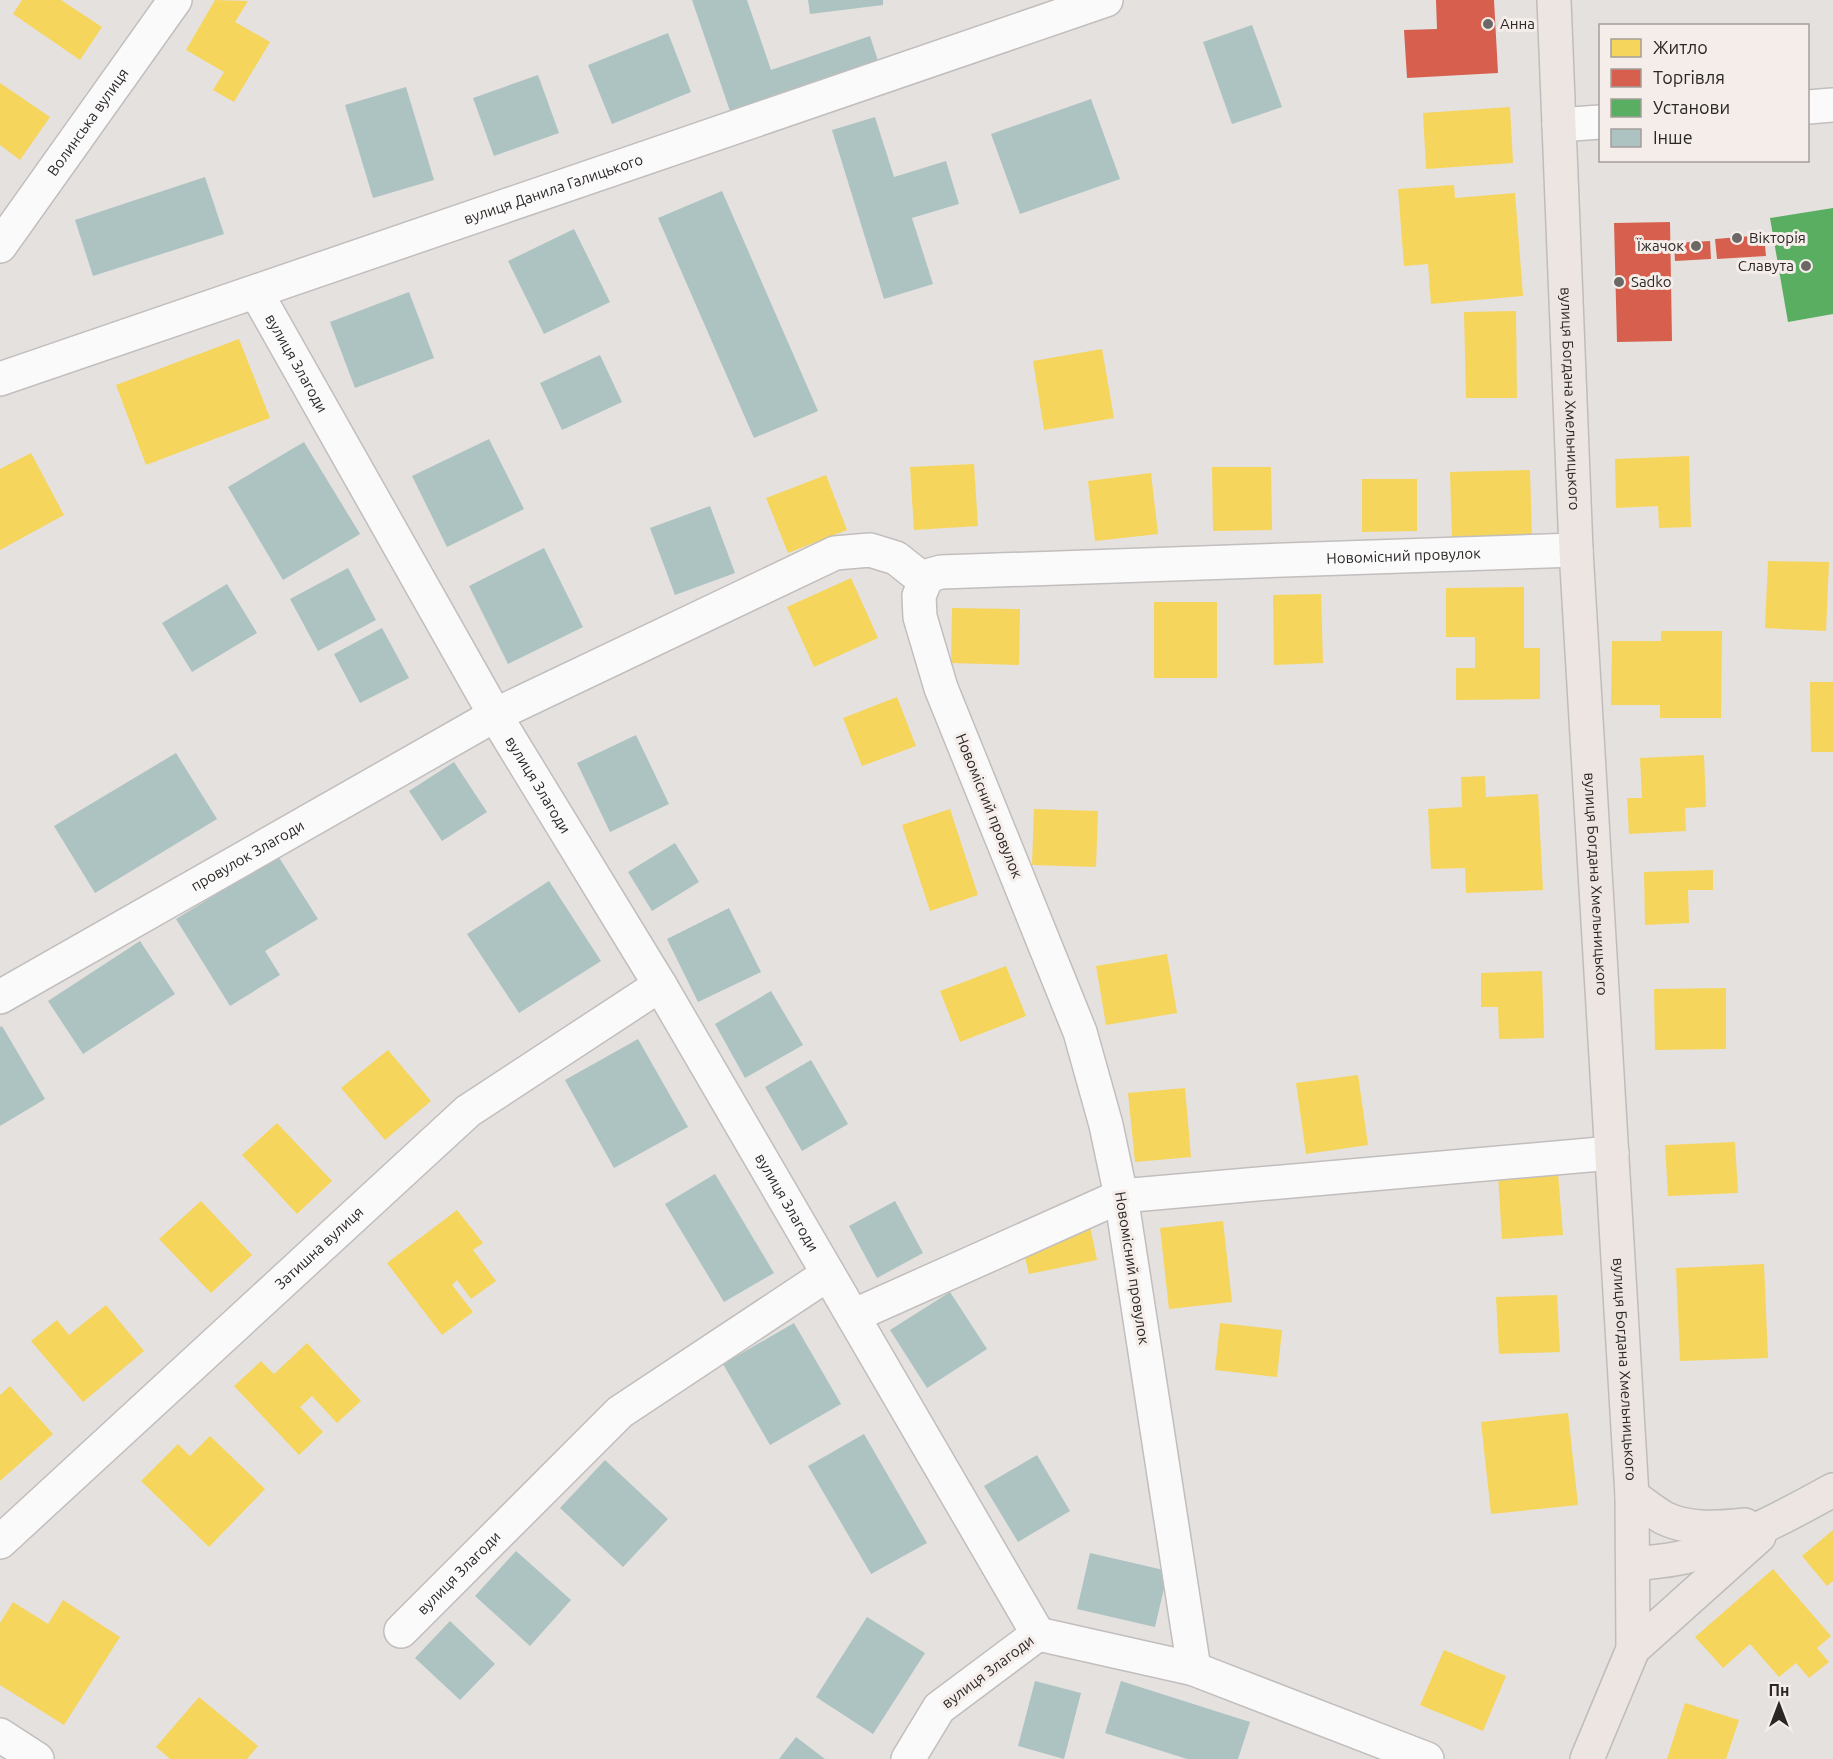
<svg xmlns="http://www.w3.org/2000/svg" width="1833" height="1759" font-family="Ubuntu,sans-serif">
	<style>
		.homes { fill: #f6d55c }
		.shops { fill: #d6604d }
		.public { fill: #5aae61 }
		.building { fill: #acc3c1 }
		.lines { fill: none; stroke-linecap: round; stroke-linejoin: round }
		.minor-casing { stroke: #c1bebd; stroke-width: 36 }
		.major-casing { stroke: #bfbdbc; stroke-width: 36 }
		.minor { stroke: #fbfafa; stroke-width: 33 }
		.major { stroke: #ece5e1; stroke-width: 33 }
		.poi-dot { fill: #6b6866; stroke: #f5ede9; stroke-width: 2 }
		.labels { text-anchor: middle; stroke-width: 6; stroke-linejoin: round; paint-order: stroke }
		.poi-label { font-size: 15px; fill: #2a2725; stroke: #f5ede9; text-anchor: start }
		.street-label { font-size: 15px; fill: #2a2725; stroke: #f5ede9 }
	</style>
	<rect width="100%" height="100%" fill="#e5e1df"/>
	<!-- homes -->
	<g class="homes">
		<path d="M22 0H61L102 27 80 60 13 14Z"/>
		<path d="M215 0 248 1 235 22 270 42 234 102 213 90 224 72 186 50Z"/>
		<path d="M0 83 50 117 20 160 0 145Z"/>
		<path d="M1510 107 1513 163 1426 169 1423 113Z"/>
		<path d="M1454 185 1455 198 1515 193 1523 296 1431 304 1428 264 1404 266 1398 189Z"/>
		<path d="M1516 311 1517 398H1466L1464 312Z"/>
		<path d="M239 339 270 418 146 465 116 385Z"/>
		<path d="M1102 349 1114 418 1044 430 1033 361Z"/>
		<path d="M31 453 64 515 0 550V469Z"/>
		<path d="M1689 456 1691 527 1659 528 1658 506 1616 508 1615 459Z"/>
		<path d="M974 464 978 526 914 530 910 467Z"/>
		<path d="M1212 467H1271L1272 530 1213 531Z"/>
		<path d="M1530 470 1532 536 1452 539 1450 472Z"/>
		<path d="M1151 473 1158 534 1095 541 1088 481Z"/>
		<path d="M826 475 847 530 788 553 766 498Z"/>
		<path d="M1362 479H1417V531L1362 532Z"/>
		<path d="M1768 561 1829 562 1826 631 1765 628Z"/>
		<path d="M851 578 878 638 814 667 787 607Z"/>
		<path d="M1524 587V648H1540V699L1456 700V668H1475V637H1446V588Z"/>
		<path d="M1321 594 1323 663 1274 665 1273 595Z"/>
		<rect x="1154" y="602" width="63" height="76"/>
		<path d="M952 608 1020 609 1019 665 951 663Z"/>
		<path d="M1661 631H1722L1721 718H1660V705H1611L1612 641H1661Z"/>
		<path d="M1810 682H1833V752H1811Z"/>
		<path d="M897 697 916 746 862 766 843 718Z"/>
		<path d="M1704 755 1706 807 1685 808 1686 831 1629 834 1627 798H1642L1640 758Z"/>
		<path d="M1485 776 1486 797 1538 794 1543 890 1466 893 1465 868 1431 869 1428 809 1462 807 1461 777Z"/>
		<path d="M950 809 978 895 930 911 902 825Z"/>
		<path d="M1034 809 1098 811 1096 867 1032 865Z"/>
		<path d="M1713 870V890H1688L1689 923 1645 925 1644 872Z"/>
		<path d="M1167 954 1177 1013 1106 1025 1096 966Z"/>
		<path d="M1006 966 1026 1016 960 1042 940 991Z"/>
		<path d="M1542 971 1544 1038 1499 1039 1498 1007H1481V973Z"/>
		<path d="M1726 988V1049L1655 1050 1654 989Z"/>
		<path d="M388 1050 431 1101 385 1140 341 1088Z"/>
		<path d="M1358 1075 1368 1145 1306 1154 1296 1083Z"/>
		<path d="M1185 1088 1191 1157 1135 1162 1128 1093Z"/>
		<path d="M277 1123 332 1181 297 1214 242 1155Z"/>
		<path d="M1735 1142 1738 1193 1668 1196 1665 1145Z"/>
		<path d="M1558 1173 1563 1235 1502 1239 1498 1176Z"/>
		<path d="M201 1201 252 1255 211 1293 159 1239Z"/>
		<path d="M457 1210 483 1243 473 1250 496 1281 471 1299 457 1280 452 1285 473 1312 442 1335 387 1263Z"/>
		<path d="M1223 1221 1232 1302 1169 1309 1160 1228Z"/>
		<path d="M1090 1226 1097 1260 1029 1274 1021 1241Z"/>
		<path d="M1764 1264 1768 1358 1680 1361 1676 1268Z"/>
		<path d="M1557 1295 1560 1352 1499 1354 1496 1297Z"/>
		<path d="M106 1305 144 1351 83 1402 31 1341 57 1320 69 1335Z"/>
		<path d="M1220 1323 1282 1330 1277 1377 1215 1370Z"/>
		<path d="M307 1343 361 1401 337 1423 312 1396 300 1407 323 1432 299 1455 234 1386 261 1361 274 1374Z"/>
		<path d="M10 1386 53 1434 0 1481V1395Z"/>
		<path d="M1568 1413 1578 1505 1491 1514 1481 1422Z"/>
		<path d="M210 1436 265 1489 209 1547 141 1481 178 1444 190 1456Z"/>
		<path d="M1833 1530V1581L1827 1586 1802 1556Z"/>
		<path d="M1773 1569 1831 1636 1817 1648 1829 1662 1809 1678 1796 1663 1779 1677 1750 1644 1723 1668 1695 1637Z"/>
		<path d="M63 1600 120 1637 64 1725 0 1685V1623L13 1602 48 1624Z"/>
		<path d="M1444 1650 1506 1676 1483 1731 1420 1705Z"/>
		<path d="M199 1697 258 1746 247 1759H170L156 1747Z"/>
		<path d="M1685 1703 1739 1720 1726 1759H1667Z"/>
	</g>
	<!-- shops -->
	<g class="shops">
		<path d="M1436 0H1494L1498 73 1407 78 1404 30 1437 29Z"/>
		<path d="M1670 222 1672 341 1617 342 1614 223Z"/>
		<path d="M1764 235 1766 256 1717 259 1715 239Z"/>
		<path d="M1710 241 1711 259 1675 261 1674 243Z"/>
	</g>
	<!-- public -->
	<path class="public" d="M1833 208V314L1788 322 1770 218Z"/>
	<!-- building -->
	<g class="building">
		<path d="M692 0H747L771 70 870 36 878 61 730 111Z"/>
		<path d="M808 0H883V5L810 14Z"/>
		<path d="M1252 25 1282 107 1232 124 1203 42Z"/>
		<path d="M668 33 691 92 612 124 588 65Z"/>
		<path d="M538 75 559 133 494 156 473 98Z"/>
		<path d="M406 87 434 180 373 198 345 105Z"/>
		<path d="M1091 99 1120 179 1020 214 991 134Z"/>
		<path d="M875 117 894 177 946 161 959 204 912 218 933 284 884 299 832 130Z"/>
		<path d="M205 177 224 234 93 276 75 220Z"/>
		<path d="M722 191 818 411 754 438 658 218Z"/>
		<path d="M574 229 610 302 544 334 508 261Z"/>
		<path d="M409 292 434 358 355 388 330 322Z"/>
		<path d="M600 355 622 402 562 430 540 383Z"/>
		<path d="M489 439 524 509 447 547 412 476Z"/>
		<path d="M304 442 360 534 283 580 228 487Z"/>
		<path d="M710 506 735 573 675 595 650 528Z"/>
		<path d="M544 548 583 627 508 664 469 586Z"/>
		<path d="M348 568 376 620 318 651 290 599Z"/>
		<path d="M227 584 257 633 192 672 162 623Z"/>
		<path d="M382 628 409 678 360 703 334 654Z"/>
		<path d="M636 735 669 804 610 832 577 763Z"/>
		<path d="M176 753 217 819 95 893 54 826Z"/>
		<path d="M454 762 487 812 442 841 409 791Z"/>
		<path d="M675 843 699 882 652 911 628 872Z"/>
		<path d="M278 856 318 919 265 951 280 975 230 1006 176 919Z"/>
		<path d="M549 881 601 961 519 1013 467 934Z"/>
		<path d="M729 908 761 972 698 1002 667 939Z"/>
		<path d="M140 941 175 994 83 1054 48 1001Z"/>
		<path d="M771 991 803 1045 745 1078 715 1024Z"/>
		<path d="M2 1026 45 1099 0 1126V1027Z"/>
		<path d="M638 1039 688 1127 614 1168 565 1080Z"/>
		<path d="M811 1060 848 1124 802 1151 765 1087Z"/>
		<path d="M715 1174 774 1273 724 1302 665 1204Z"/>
		<path d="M895 1201 923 1253 877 1278 849 1226Z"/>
		<path d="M950 1292 987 1349 927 1388 890 1330Z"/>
		<path d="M794 1323 841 1404 770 1445 723 1364Z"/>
		<path d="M864 1434 927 1543 871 1574 808 1466Z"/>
		<path d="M1037 1455 1070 1511 1018 1542 984 1486Z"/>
		<path d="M605 1460 668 1519 623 1567 560 1508Z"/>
		<path d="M516 1551 571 1600 530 1646 475 1596Z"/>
		<path d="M1090 1553 1168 1571 1155 1627 1077 1609Z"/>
		<path d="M867 1617 925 1653 873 1734 816 1697Z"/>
		<path d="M450 1621 495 1664 460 1700 415 1658Z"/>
		<path d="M1035 1681 1081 1693 1064 1759 1018 1746Z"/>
		<path d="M1121 1681 1250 1722 1238 1759H1187L1105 1733Z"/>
		<path d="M796 1737 825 1759H779Z"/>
	</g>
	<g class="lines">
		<!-- minor casing -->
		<g class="minor-casing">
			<g id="minor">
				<path d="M1808 107 1833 105"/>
				<path d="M1559 125 1600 122"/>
				<path id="s1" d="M0 246 175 0"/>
				<path id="s2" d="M256 292 495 715 660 985 1038 1634 939 1708 908 1759"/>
				<path id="s3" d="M0 379 1106 0"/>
				<path id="s4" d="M0 997 495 715 835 553 870 550 896 558 925 581"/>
				<path d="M853 1316 1121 1196 1612 1153"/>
				<path id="s5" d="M0 1542 468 1111 660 985"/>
				<path id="s6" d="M401 1631 620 1412 828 1274"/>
				<path d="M1038 1634 1194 1669 1427 1759"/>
				<path id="s7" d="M1194 1669 1121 1196 1106 1125 1080 1032 941 688 920 617 919 596 925 581 930 575 941 572 1576 550"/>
				<path d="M0 1735 37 1759"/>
			</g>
		</g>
		<!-- major casing -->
		<g class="major-casing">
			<g id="major">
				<path id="s8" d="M1554 0 1576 550 1632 1496 1633 1649 1587 1759"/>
				<path d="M1632 1496C1643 1503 1653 1512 1664 1518 1688 1530 1719 1528 1745 1525"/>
				<path d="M1634 1564C1651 1562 1668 1561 1685 1557 1737 1542 1786 1516 1833 1490"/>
				<path d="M1633 1649 1759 1536"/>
			</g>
		</g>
		<!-- minor -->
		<use href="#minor" class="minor"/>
		<!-- major -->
		<use href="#major" class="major"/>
	</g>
	<!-- markers -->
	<g class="poi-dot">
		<circle cx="1488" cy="24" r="6"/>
		<circle cx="1737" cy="238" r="6"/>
		<circle cx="1696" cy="246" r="6"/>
		<circle cx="1806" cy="266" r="6"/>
		<circle cx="1619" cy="282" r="6"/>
	</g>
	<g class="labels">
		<!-- poi labels -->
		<g class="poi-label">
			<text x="1500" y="29">Анна</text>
			<text x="1749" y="243">Вікторія</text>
			<text x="1684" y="251" text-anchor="end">Їжачок</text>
			<text x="1794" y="271" text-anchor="end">Славута</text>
			<text x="1631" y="287">Sadko</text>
		</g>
		<!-- street labels -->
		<g class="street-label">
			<text dy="5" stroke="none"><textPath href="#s1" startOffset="152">Волинська вулиця</textPath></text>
			<text dy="5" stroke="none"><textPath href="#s3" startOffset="585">вулиця Данила Галицького</textPath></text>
			<text dy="5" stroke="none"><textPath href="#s2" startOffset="82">вулиця Злагоди</textPath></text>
			<text dy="5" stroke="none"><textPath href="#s8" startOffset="399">вулиця Богдана Хмельницького</textPath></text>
			<text dy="5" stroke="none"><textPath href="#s7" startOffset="1612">Новомісний провулок</textPath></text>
			<text dy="5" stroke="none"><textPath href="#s2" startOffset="568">вулиця Злагоди</textPath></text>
			<text transform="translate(989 806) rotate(68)" y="5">Новомісний провулок</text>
			<text dy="5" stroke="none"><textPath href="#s4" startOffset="285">провулок Злагоди</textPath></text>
			<text dy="5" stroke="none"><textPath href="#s8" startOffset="885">вулиця Богдана Хмельницького</textPath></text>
			<text dy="5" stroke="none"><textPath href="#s2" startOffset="1054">вулиця Злагоди</textPath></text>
			<text dy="5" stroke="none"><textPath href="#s5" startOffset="434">Затишна вулиця</textPath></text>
			<text transform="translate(1132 1268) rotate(81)" y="5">Новомісний провулок</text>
			<text dy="5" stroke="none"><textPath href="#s8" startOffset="1371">вулиця Богдана Хмельницького</textPath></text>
			<text dy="5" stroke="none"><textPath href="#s6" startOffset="82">вулиця Злагоди</textPath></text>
			<text transform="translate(988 1672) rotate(-37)" y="5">вулиця Злагоди</text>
		</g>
	</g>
	<!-- legend -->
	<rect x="1599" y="24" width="210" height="138" fill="#f5ede9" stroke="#a49e9b" stroke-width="1.5"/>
	<rect x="1611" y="39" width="30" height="18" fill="#f6d55c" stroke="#a49e9b" stroke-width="1.5"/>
	<text x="1653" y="54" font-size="18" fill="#2a2725">Житло</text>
	<rect x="1611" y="69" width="30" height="18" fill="#d6604d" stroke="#a49e9b" stroke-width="1.5"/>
	<text x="1653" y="84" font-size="18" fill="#2a2725">Торгівля</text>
	<rect x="1611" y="99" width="30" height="18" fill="#5aae61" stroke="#a49e9b" stroke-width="1.5"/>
	<text x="1653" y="114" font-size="18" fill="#2a2725">Установи</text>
	<rect x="1611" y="129" width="30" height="18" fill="#acc3c1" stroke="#a49e9b" stroke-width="1.5"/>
	<text x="1653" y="144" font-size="18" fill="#2a2725">Інше</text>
	<!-- north arrow -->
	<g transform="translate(1779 1705)" stroke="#f5ede9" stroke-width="4.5" paint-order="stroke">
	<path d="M0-4.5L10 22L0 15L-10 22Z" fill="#2a2725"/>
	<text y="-9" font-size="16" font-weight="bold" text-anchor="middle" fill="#2a2725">Пн</text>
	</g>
</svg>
